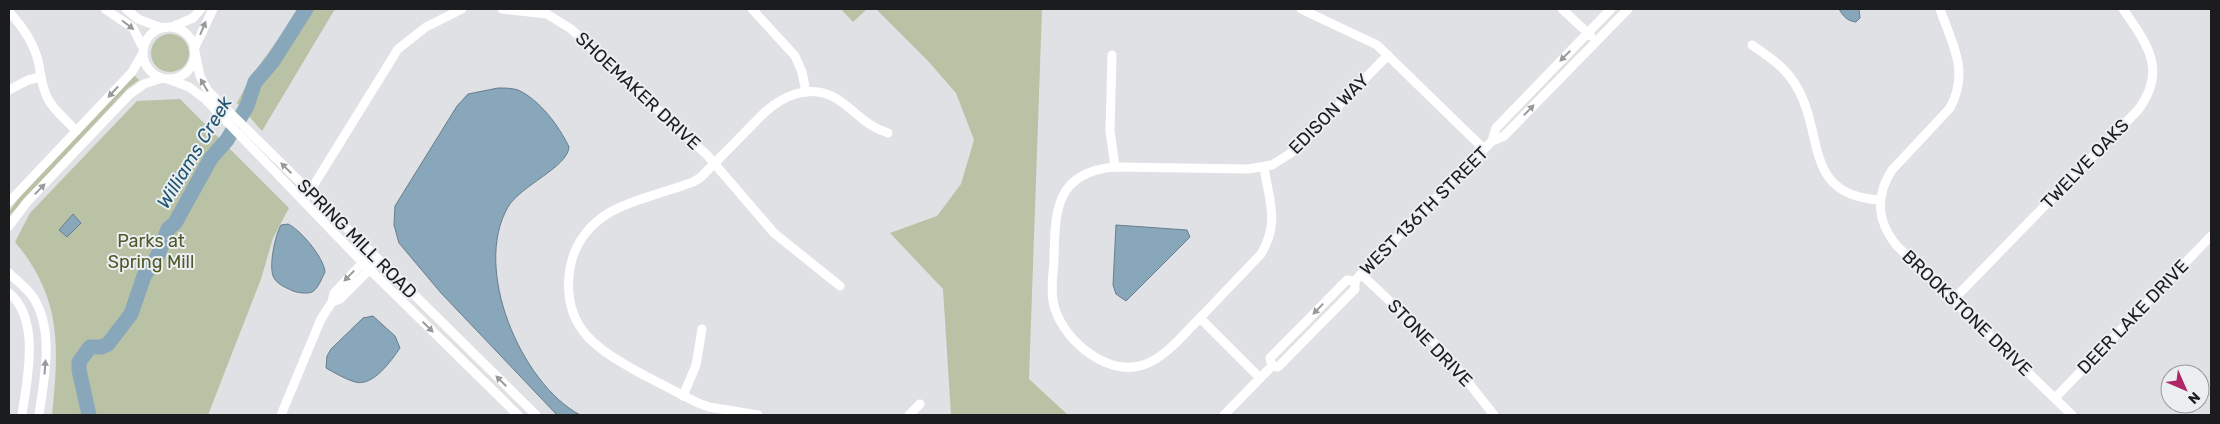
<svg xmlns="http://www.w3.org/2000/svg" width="2220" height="424" font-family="Rubik,sans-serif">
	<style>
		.green { fill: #b9c2a4 }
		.water { fill: #89a7ba; stroke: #687d8b }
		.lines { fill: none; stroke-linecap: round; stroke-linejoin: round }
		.river { stroke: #89a7ba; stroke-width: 15 }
		.minor { stroke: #fff; stroke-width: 9 }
		.oneway { fill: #989999 }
		.labels { text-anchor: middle; stroke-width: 4; stroke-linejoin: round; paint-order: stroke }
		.street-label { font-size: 18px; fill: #1b1c1d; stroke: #eceff2 }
		.park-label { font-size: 18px; fill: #4e5a29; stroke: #eceff2 }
		.water-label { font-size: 19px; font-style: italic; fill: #1f5572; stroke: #eceff2 }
	</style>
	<rect width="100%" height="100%" fill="#dfe1e5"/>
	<!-- green -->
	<g class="green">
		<path d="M300 9H335L262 131 237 103 250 78Z"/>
		<path d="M841 9H867L853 22Z"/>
		<path d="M876 9H1042L1029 379 1068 415H951L943 289 890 233 937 216 961 184 974 140 956 93 928 61Z"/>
		<circle cx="170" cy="53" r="19"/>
		<path d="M134 75 139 80 128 88 9 216V212L23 192Z"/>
		<path d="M180 99 289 208 273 238 261 279 208 415H52C59 347 62 298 15 242L30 213 137 101Z"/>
	</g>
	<!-- water -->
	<g class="water">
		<path d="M1839 9H1859L1860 18 1856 22C1847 21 1843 16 1839 9Z"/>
		<path d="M498 88C505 88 512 88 518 90 540 100 559 126 569 147 568 167 520 186 508 207 472 269 521 383 580 415H557L441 293 399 243 394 225 395 206 457 106 468 94Z"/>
		<path d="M73 214 81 223 67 237 59 230Z"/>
		<path d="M288 224C301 230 324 258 325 272 322 278 318 289 312 292 308 294 298 293 293 291 287 288 278 285 274 278 268 268 275 235 281 225Z"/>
		<path d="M1116 225 1187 230 1190 237 1126 301 1116 294 1113 285Z"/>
		<path d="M373 316 395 336 400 348C391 361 373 387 355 382 345 379 335 373 326 368L327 356 331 349 363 318Z"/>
	</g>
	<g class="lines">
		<!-- river -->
		<path class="river" d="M89 415 79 370V362L90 347H101L108 344 131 314 144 276 158 255 168 229 175 223 211 158 227 140 247 106 255 82 273 61 306 9"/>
		<!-- minor -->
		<g class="minor">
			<path d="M105 9 133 28 143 48"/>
			<path d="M126 9 138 19 162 28"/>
			<path d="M502 9 547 14 571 29 707 155 774 233 840 286"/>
			<path d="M752 9 795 56 802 72 806 92"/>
			<path d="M1301 9 1377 45 1484 149"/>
			<path d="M1562 9 1591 36"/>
			<path d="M1940 9C1952 44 1970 71 1950 108L1892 170C1875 196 1877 222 1897 246L2072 415"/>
			<path d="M9 12C24 28 35 44 39 65 41 77 42 88 48 99 55 112 67 120 76 131"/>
			<path d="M172 27 193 18 201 9"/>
			<circle cx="169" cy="53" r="26"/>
			<path d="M1752 45C1768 56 1785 67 1795 84 1826 133 1801 195 1880 200"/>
			<path d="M194 49 213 9"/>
			<path d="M195 52 200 76 208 91 536 415"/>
			<path d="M1112 55 1110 131 1115 167"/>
			<path d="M168 79 189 87 205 99 362 262 518 415"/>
			<path d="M9 90 28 80 41 77"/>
			<path d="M1492 141 1496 128 1611 9"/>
			<path d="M1264 167C1269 201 1280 222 1261 254 1240 276 1219 298 1198 320 1182 336 1165 358 1143 365 1108 377 1065 341 1055 309 1050 294 1053 276 1054 260 1055 211 1055 172 1115 167L1248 169 1272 165 1294 151 1388 55"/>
			<path d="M307 196 398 49 426 27 462 9"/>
			<path d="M9 202 132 72 143 53"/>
			<path d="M9 226 27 202 130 94 144 84 162 78"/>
			<path d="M9 273C17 281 27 288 33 297 55 331 44 379 39 415"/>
			<path d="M1361 274 1445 353 1494 415"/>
			<path d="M9 293C41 319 27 380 22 415"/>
			<path d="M1953 300 2138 110C2168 70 2147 44 2123 9"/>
			<path d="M332 302 340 299 373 266"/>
			<path d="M1200 318 1260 378"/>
			<path d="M1272 366 1270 358 1347 280 1355 281"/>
			<path d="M683 396 696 365 702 329"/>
			<path d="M2055 398 2211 236"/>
			<path d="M281 415 321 319 332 302 334 293 372 253"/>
			<path d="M758 415 709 407 698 403C678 393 659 383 640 373 599 350 564 330 569 276 571 251 584 230 604 216 626 201 667 192 693 182L700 178 763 114C783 95 811 83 837 99 856 111 865 126 888 133"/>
			<path d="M909 415 920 404"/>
			<path d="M1224 415 1272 366 1278 367 1355 289V281L1361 274 1492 141 1504 136 1628 9"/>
		</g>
	</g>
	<!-- one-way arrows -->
	<defs><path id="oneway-solid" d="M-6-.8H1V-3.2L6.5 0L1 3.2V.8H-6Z" transform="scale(1.25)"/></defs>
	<g class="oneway">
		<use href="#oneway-solid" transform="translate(128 25) rotate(37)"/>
		<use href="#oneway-solid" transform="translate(203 28) rotate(-67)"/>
		<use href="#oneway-solid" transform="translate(1565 56) rotate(135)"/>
		<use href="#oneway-solid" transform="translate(204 85) rotate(-121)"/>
		<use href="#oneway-solid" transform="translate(113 92) rotate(133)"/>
		<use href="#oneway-solid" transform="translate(1529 110) rotate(-46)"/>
		<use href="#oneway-solid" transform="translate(286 168) rotate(-136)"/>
		<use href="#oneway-solid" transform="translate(40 189) rotate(-46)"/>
		<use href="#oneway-solid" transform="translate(349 276) rotate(134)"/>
		<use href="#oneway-solid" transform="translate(1318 309) rotate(134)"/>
		<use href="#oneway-solid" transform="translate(428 327) rotate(44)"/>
		<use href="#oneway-solid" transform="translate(45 367) rotate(-86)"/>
		<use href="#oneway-solid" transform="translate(501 381) rotate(-135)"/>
	</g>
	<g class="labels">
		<!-- street labels -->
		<g class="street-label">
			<text transform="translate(638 91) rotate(43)" y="6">SHOEMAKER DRIVE</text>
			<text transform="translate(1329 114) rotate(-45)" y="6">EDISON WAY</text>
			<text transform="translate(2085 164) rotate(-46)" y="6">TWELVE OAKS</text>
			<text transform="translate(1424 211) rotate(-45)" y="6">WEST 136TH STREET</text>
			<text transform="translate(357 239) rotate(45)" y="6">SPRING MILL ROAD</text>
			<text transform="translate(1967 313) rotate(44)" y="6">BROOKSTONE DRIVE</text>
			<text transform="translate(2133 317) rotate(-46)" y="6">DEER LAKE DRIVE</text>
			<text transform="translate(1430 343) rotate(46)" y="6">STONE DRIVE</text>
		</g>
		<!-- park labels -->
		<g class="park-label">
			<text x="151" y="247">Parks at<tspan x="151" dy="21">Spring Mill</tspan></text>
		</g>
		<!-- water labels -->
		<g class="water-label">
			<text transform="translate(194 152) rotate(-59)" y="7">Williams Creek</text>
		</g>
	</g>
	<!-- border -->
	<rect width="2220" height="424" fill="none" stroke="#1b1c1d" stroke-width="20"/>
	<!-- north arrow -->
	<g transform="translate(2185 389) rotate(135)"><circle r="24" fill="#eceff2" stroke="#989b9d"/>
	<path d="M0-4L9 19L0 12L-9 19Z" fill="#af2667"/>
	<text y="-8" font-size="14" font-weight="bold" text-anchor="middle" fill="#1b1c1d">N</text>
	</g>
</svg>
